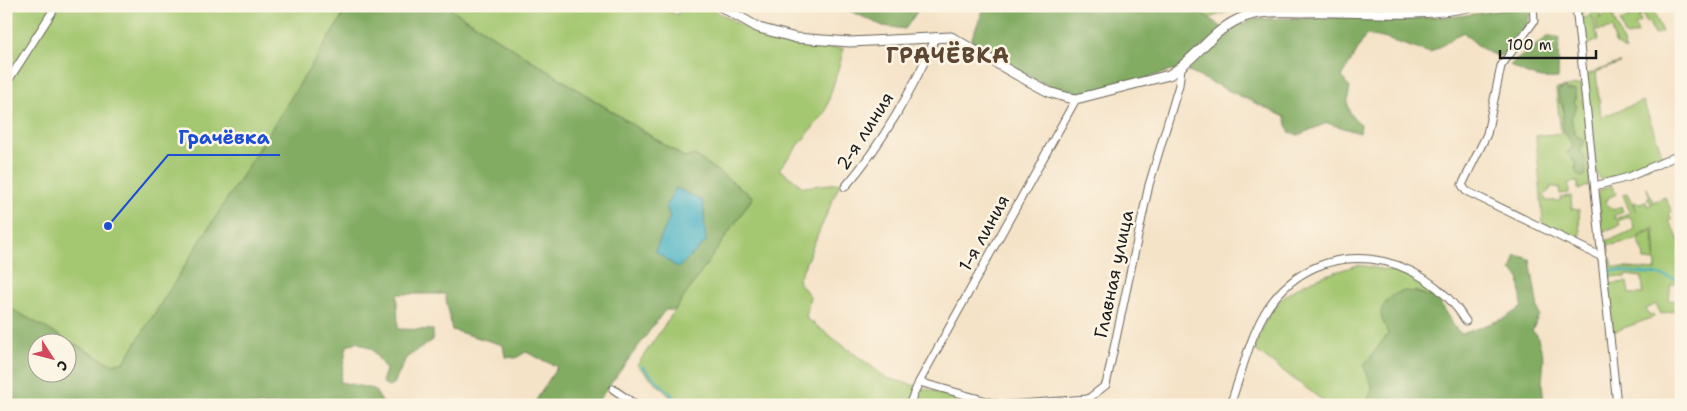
<svg xmlns="http://www.w3.org/2000/svg" width="1687" height="411" font-family="'Shantell Sans',sans-serif">
	<style>
		.green { fill: #a4c771; stroke: #607246; fill-rule: evenodd }
		.forest { fill: #83ac63; stroke: #506440; fill-rule: evenodd }
		.water { fill: #45b0c3; stroke: #306670 }
		.lines { fill: none; stroke-linecap: round; stroke-linejoin: round }
		.stream { stroke: #45b0c3; stroke-width: 2 }
		.minor-casing { stroke: #686258; stroke-width: 9 }
		.tertiary-casing { stroke: #686258; stroke-width: 11 }
		.minor { stroke: #fff; stroke-width: 7 }
		.tertiary { stroke: #fff; stroke-width: 9 }
		.labels { text-anchor: middle; stroke-width: 5; stroke-linejoin: round; paint-order: stroke }
		.street-label { font-size: 18px; fill: #1c1c1c; stroke: #fcf5e5 }
		.district-label { font-size: 22px; font-weight: bold; letter-spacing: 1px; fill: #5d4733; stroke: #fcf5e5 }
		.leader { fill: none; stroke: #1d4ed8; stroke-width: 2 }
		.callout-dot { fill: #1d4ed8; stroke: #fcf5e5; stroke-width: 2 }
		.callout-label { font-size: 19px; text-anchor: middle; font-weight: bold; fill: #1d4ed8; stroke: #fcf5e5; stroke-width: 5; stroke-linejoin: round; paint-order: stroke }
	</style>
	<rect width="100%" height="100%" fill="#fcf5e5"/>
	<filter id="ink" filterUnits="userSpaceOnUse"><feTurbulence type="fractalNoise" baseFrequency=".02" numOctaves="2"/><feDisplacementMap in="SourceGraphic" scale="10" xChannelSelector="R" yChannelSelector="G"/><feConvolveMatrix kernelMatrix="1 2 1 2 8 2 1 2 1" color-interpolation-filters="sRGB"/></filter>
	<filter id="wash" filterUnits="userSpaceOnUse"><feTurbulence type="fractalNoise" baseFrequency=".0096" numOctaves="4" result="noise"/><feDisplacementMap in="SourceGraphic" scale="20" xChannelSelector="R" yChannelSelector="G"/><feGaussianBlur stdDeviation="1.12" result="paint"/><feColorMatrix in="noise" values="0 0 0 0 0 0 0 0 0 0 0 0 0 0 0 0 0 1.4 0 .05"/><feComposite in="paint" operator="in"/></filter>
	<g filter="url(#wash)">
		<rect width="100%" height="100%" fill="#f5e3c8"/>
		<!-- green -->
		<g class="green">
			<path d="M6 6H349L124 362 111 364 6 306Z"/>
			<path d="M446 6H657L677 15 682 6H707L749 30 780 42 844 49 825 113 779 169 803 187 840 183 798 281 810 296 806 318 887 378 985 405H679L637 365 753 197 695 155 686 158Z"/>
			<path d="M1173 6H1244L1189 25Z"/>
			<path d="M1579 6H1582L1584 19 1590 15 1593 19 1588 6H1596L1601 15 1599 19 1611 11 1626 51 1615 43 1612 28 1598 31 1596 19 1594 21 1598 40 1583 47Z"/>
			<path d="M1645 6H1652L1662 32 1654 35 1649 22 1646 23 1643 14 1639 16 1641 22 1635 25 1638 33 1628 36 1625 35 1620 21 1630 17 1627 9 1630 7 1637 11Z"/>
			<path d="M1618 63H1620L1596 72 1601 117 1643 101 1663 156 1666 155 1665 159 1661 161 1659 157 1650 161V166L1602 181 1597 174 1586 75Z"/>
			<path d="M1581 84 1589 153 1590 185 1578 190V182L1568 183 1569 193 1560 194 1559 187H1550V190L1544 195 1546 201H1560L1561 197 1571 196 1572 209 1579 210 1580 241 1543 223 1536 136 1561 133 1556 89ZM1565 87 1567 90 1571 89 1576 96C1573 107 1568 124 1575 134 1577 137 1581 138 1585 141L1580 151 1585 168 1575 170 1576 163 1566 153 1573 146C1564 129 1564 109 1559 91Z"/>
			<path d="M1611 185 1616 194 1608 198 1606 203 1613 210 1621 206 1623 211 1614 216 1615 219 1630 212 1623 195 1627 193 1636 211 1634 202 1640 203 1646 201 1647 206 1652 204 1647 199 1650 198 1647 188 1653 202 1665 197 1672 212 1669 213 1672 220 1669 221 1681 243V284H1671L1669 300 1677 301 1678 298H1681V309L1661 314 1656 304 1646 309 1649 315 1653 314 1654 317 1613 332 1607 284 1627 282 1629 294H1643L1642 277 1626 275V278L1615 276 1607 280 1605 260 1611 258 1613 267 1656 270 1654 228 1641 234 1636 240 1611 245 1608 243 1609 253H1604L1603 241 1615 238 1635 229 1630 216 1618 221 1620 225 1602 232 1598 191Z"/>
			<path d="M1653 230 1655 261 1644 260 1643 251 1638 240 1642 234Z"/>
			<path d="M1358 265C1391 271 1412 271 1436 297L1427 296 1416 291 1381 315 1388 334 1364 366C1371 384 1377 388 1365 405H1329L1255 350C1271 289 1303 282 1358 265Z"/>
		</g>
		<!-- forest -->
		<g class="forest">
			<path d="M349 6H446L685 158 695 155 753 197 675 310H665L595 405H533L557 367 526 352 516 358 505 357 503 345 452 330 445 294H397L398 329 433 330V340L406 358 394 384 389 387 382 382 386 370 372 349 357 342 347 346 340 382 374 389 384 405H6V306L111 364 124 362ZM676 188 703 201 670 217ZM38 344H68V374H38Z"/>
			<path d="M839 6H921L905 29 883 26Z"/>
			<path d="M985 6H1192L1223 28 1181 68 1076 99 968 47Z"/>
			<path d="M1524 7 1530 9 1528 24 1502 56C1487 56 1474 42 1463 32L1430 53 1383 38 1366 35 1342 77 1350 88C1346 105 1347 114 1361 124L1360 133 1327 123 1298 135 1289 132 1285 117 1187 71 1220 35 1253 19 1342 17 1400 18 1459 16Z"/>
			<path d="M1547 37H1559L1558 78C1538 80 1527 75 1510 65Z"/>
			<path d="M1565 87 1567 90H1576L1574 101 1577 106 1571 118 1576 136 1585 141 1580 151C1588 155 1585 167 1586 175L1582 177 1576 174V163L1566 153 1571 150 1573 146 1564 132 1562 122 1564 110 1563 105 1560 103 1558 91Z"/>
			<path d="M1516 255 1530 259 1539 315 1532 331 1537 335 1544 359 1542 382 1544 405H1498L1484 401 1478 405H1449L1448 403 1440 402 1438 405H1365L1373 388 1364 366 1388 334C1387 327 1382 322 1381 315 1380 310 1384 305 1387 301 1405 282 1417 296 1436 297L1457 330 1462 334 1505 318 1522 307 1519 277 1511 270Z"/>
		</g>
		<!-- water -->
		<path class="water" d="M676 188 703 201 706 242 678 268 655 251 670 217 666 205Z"/>
		<g class="lines">
			<!-- stream -->
			<g class="stream">
				<path d="M1677 160 1681 158"/>
				<path d="M1608 270 1654 274 1681 280"/>
				<path d="M1609 279 1612 271"/>
				<path d="M1609 284 1610 294"/>
				<path d="M642 366 682 405"/>
			</g>
		</g>
	</g>
	<g filter="url(#ink)">
		<g class="lines">
			<!-- minor casing -->
			<g class="minor-casing">
				<g id="minor">
					<path d="M1533 6 1534 21 1501 66 1487 134 1462 185 1466 191 1602 257"/>
					<path d="M1576 6 1617 405"/>
					<path d="M6 84 56 6"/>
					<path d="M1595 186 1629 177 1681 154"/>
					<path d="M845 187C881 146 914 87 936 37"/>
					<path d="M919 382 1001 405"/>
					<path d="M613 389 636 405"/>
					<path d="M909 405 919 382 1076 99"/>
					<path d="M1005 405 1088 399 1106 385 1149 185 1179 85 1181 68"/>
					<path d="M1230 405C1242 373 1250 334 1269 306 1321 232 1422 250 1466 321"/>
				</g>
			</g>
			<!-- tertiary casing -->
			<g class="tertiary-casing">
				<path id="tertiary" d="M720 6 759 28 796 38 850 42 951 37 1019 76 1049 92 1065 97 1076 99 1169 75C1197 59 1213 28 1244 17 1262 10 1282 12 1301 12 1357 10 1416 19 1472 6"/>
			</g>
			<!-- minor -->
			<use href="#minor" class="minor"/>
			<!-- tertiary -->
			<use href="#tertiary" class="tertiary"/>
		</g>
	</g>
	<g class="labels">
		<!-- street labels -->
		<g class="street-label">
			<text transform="translate(865 131) rotate(-57)" y="6">2-я линия</text>
			<text transform="translate(984 233) rotate(-61)" y="6">1-я линия</text>
			<text transform="translate(1114 274) rotate(-78)" y="6">Главная улица</text>
		</g>
		<!-- district labels -->
		<g class="district-label">
			<text x="948" y="63">ГРАЧЁВКА</text>
		</g>
	</g>
	<!-- callouts -->
	<path class="leader" d="M108 226L168 155H280"/>
	<circle class="callout-dot" cx="108" cy="226" r="5"/>
	<g class="callout-label">
		<text x="224" y="144">Грачёвка</text>
	</g>
	<!-- margin -->
	<rect width="1687" height="411" fill="none" stroke="#fcf5e5" stroke-width="25"/>
	<!-- north arrow -->
	<g transform="translate(52 358) rotate(126)"><circle r="24" fill="#fcf5e5" stroke="#a29e95"/>
	<path d="M0-4L9 19L0 12L-9 19Z" fill="#d1495b"/>
	<text y="-8" font-size="14" font-weight="bold" text-anchor="middle" fill="#1c1c1c">С</text>
	</g>
	<!-- scale -->
	<path d="M1500 50v8h96v-8" fill="none" stroke="#1c1c1c" stroke-width="2.5"/>
	<text x="1507" y="50" font-size="15" fill="#1c1c1c" stroke="#fcf5e5" stroke-width="4" paint-order="stroke">100 m</text>
</svg>
